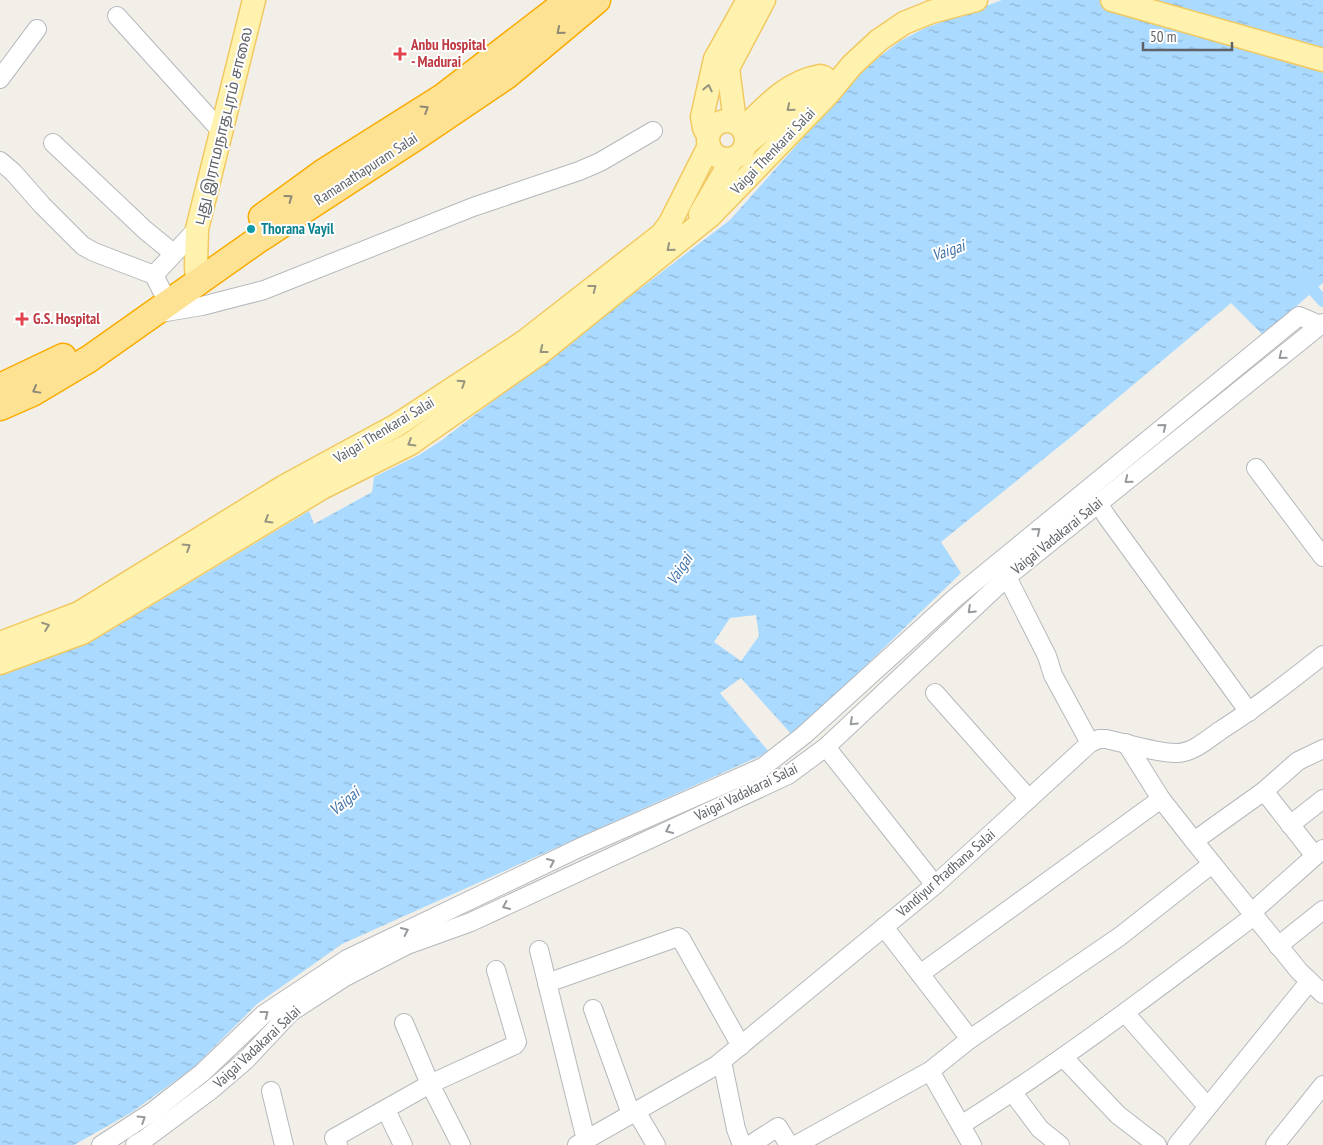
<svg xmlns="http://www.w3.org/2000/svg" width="1323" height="1145" font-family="'PT Sans Narrow','Noto Sans Tamil',sans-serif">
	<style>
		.water { fill: url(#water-ripples); fill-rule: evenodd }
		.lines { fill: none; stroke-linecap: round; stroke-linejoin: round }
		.canal { stroke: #aadaff; stroke-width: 12 }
		.minor-casing { stroke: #b5b8bc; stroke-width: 20 }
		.major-casing { stroke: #f2c960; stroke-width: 25 }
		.highway-casing { stroke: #f9ab00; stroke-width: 29 }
		.minor { stroke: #fff; stroke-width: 18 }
		.major { stroke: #fff2af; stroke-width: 22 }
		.highway { stroke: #fde293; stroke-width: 26 }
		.oneway { stroke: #8e8975 }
		.oneway2 { stroke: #979581 }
		.oneway3 { stroke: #979a9d }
		.health-dot { fill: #e0444e; stroke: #fff; stroke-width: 2 }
		.culture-dot { fill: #0f9aa8; stroke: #fff; stroke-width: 2 }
		.labels { text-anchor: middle; stroke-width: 4; stroke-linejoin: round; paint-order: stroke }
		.health-label { font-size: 15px; font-weight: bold; fill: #be3a42; stroke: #fff; text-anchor: start }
		.street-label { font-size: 15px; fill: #5f6368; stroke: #fff }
		.culture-label { font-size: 15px; font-weight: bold; fill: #0d838f; stroke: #fff; text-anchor: start }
		.water-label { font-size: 16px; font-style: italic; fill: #4174aa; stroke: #fff }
	</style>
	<defs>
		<pattern id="water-ripples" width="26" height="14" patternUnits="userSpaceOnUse" patternTransform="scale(1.25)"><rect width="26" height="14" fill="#aadaff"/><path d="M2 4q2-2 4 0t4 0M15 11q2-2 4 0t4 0" fill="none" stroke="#8eb4d2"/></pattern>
	</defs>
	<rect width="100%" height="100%" fill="#f1efe8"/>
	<!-- water -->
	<path class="water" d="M1002 0H1323V283L1263 335 1231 303 1072 436 941 542 961 573 793 736 741 678 720 693 769 752 342 944 257 1004 193 1068 132 1112 74 1145H0V674L106 633 309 511 314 524 372 492 374 477 419 455 442 440 730 220 865 68 900 41 925 28ZM756 615 759 636 741 661 714 642 730 618Z"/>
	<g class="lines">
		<!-- canal -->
		<path class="canal" d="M1303 279 1323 301"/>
		<!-- minor casing -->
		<g class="minor-casing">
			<g id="minor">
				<path d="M117 16 221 131"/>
				<path d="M0 79 37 29"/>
				<path d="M53 143 145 230 173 253"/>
				<path d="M0 161 13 172 42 205 83 246 94 252 154 275 162 291"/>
				<path d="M154 275 197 229"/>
				<path d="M160 313 202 306 264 290 473 207 579 171 600 162 653 131"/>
				<path d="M1256 468 1323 557"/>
				<path d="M1098 503 1107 517 1249 712"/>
				<path d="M1007 577 1047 656 1053 675 1090 743"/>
				<path d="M935 693 1029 799"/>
				<path d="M1126 743 1161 799 1194 841 1299 971 1323 994"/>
				<path d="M826 747 935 885"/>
				<path d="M1264 791 1315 856"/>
				<path d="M1290 825 1323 799"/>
				<path d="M1194 841 1264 791 1298 761 1323 749"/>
				<path d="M1251 913 1323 849"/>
				<path d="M884 927 970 1039 930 1071 972 1145"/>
				<path d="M1278 946 1323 910"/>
				<path d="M539 950 586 1140"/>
				<path d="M920 974 1161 799"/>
				<path d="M547 983 678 937 681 939 741 1046"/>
				<path d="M593 1009 631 1114"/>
				<path d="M1125 1013 1207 1106"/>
				<path d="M404 1023 430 1084 461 1145"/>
				<path d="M970 1039 1119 937 1212 864"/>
				<path d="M1063 1057 1118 1115 1157 1145"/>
				<path d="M722 1061 736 1129 742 1145"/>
				<path d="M271 1091 284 1145"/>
				<path d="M1013 1093 1040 1129 1060 1145"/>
				<path d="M386 1110 403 1145"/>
				<path d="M636 1111 656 1145"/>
				<path d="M961 1125C1063 1061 1158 988 1254 916"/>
				<path d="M101 1145 152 1112 202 1073 264 1014 347 959 579 848 763 767 804 735 955 598 1299 316 1320 325"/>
				<path d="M135 1145 145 1139 211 1090 245 1061 291 1012 345 977 407 945 471 922 788 775 826 747 1007 577 1323 323"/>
				<path d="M338 1145 334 1138 430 1084 515 1045 517 1042 496 970"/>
				<path d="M577 1145 717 1065 935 885 1090 743 1099 739H1106C1125 743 1160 754 1178 753 1194 752 1208 739 1221 730 1257 707 1290 681 1323 655"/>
				<path d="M750 1145 778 1127 789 1145"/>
				<path d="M796 1145 930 1071"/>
				<path d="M1177 1145 1309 982"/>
				<path d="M1275 1145 1323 1085"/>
			</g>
		</g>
		<!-- major casing -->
		<g class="major-casing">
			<g id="major">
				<path d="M1112 0 1323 60"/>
				<circle cx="727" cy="140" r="19"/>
				<path d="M735 122 728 68 764 0"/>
				<path d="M743 129C765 107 788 81 820 76"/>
				<path d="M708 135 704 128 702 117 715 59 748 0"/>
				<path d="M746 144 817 86 824 77"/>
				<path d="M700 214 732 159"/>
				<path d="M197 283 196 266 197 229 254 0"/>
				<path d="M0 643 79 613 283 487 397 425 525 341 662 234 670 223 709 146"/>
				<path d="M0 663 82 633 322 488 410 444 540 353 710 216 828 94 852 65 879 40 904 23 931 12 976 0"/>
			</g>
		</g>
		<!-- highway casing -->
		<g class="highway-casing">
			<g id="highway">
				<path d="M262 217 324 172 443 97 569 0"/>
				<path d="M0 387 63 357"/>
				<path d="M0 407 32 393 89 359 259 239 417 136 506 76 597 0"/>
			</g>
		</g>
		<!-- minor -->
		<use href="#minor" class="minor"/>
		<!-- major -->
		<use href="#major" class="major"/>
		<!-- highway -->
		<use href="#highway" class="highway"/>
	</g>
	<!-- one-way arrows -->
	<defs><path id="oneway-chevron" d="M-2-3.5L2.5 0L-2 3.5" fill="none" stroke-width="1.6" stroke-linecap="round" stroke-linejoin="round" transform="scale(1.25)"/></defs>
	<g class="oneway">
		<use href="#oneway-chevron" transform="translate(560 31) rotate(140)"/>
		<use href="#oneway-chevron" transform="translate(425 109) rotate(-32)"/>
		<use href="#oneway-chevron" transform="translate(289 198) rotate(-36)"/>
		<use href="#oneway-chevron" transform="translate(36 390) rotate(151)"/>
	</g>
	<g class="oneway2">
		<use href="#oneway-chevron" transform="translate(708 88) rotate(-78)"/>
		<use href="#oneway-chevron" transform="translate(790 108) rotate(141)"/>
		<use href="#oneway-chevron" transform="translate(670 248) rotate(140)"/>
		<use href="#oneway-chevron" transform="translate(593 288) rotate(-38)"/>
		<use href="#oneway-chevron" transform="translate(543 350) rotate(142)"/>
		<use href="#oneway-chevron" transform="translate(462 383) rotate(-33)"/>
		<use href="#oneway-chevron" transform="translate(411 443) rotate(149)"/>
		<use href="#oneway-chevron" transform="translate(268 520) rotate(149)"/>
		<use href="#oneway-chevron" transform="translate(187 547) rotate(-32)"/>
		<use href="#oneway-chevron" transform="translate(46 626) rotate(-21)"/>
	</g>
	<g class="oneway3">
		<use href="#oneway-chevron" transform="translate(1282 356) rotate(141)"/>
		<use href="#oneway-chevron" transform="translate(1163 427) rotate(-39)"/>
		<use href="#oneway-chevron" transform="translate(1128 480) rotate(141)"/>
		<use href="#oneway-chevron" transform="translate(1037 531) rotate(-40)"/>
		<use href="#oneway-chevron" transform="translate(971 610) rotate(137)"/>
		<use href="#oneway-chevron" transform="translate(853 722) rotate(137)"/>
		<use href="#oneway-chevron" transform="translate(669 830) rotate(155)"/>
		<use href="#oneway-chevron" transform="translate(551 862) rotate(-25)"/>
		<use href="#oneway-chevron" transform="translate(506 906) rotate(155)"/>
		<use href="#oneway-chevron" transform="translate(405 931) rotate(-25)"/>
		<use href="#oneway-chevron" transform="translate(265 1014) rotate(-38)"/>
		<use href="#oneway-chevron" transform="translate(142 1119) rotate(-32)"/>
	</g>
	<!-- markers -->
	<g class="health-dot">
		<path d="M397.5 46.5h5v5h5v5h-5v5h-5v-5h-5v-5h5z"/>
		<path d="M19.5 311.5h5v5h5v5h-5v5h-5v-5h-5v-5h5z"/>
	</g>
	<circle class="culture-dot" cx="251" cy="229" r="5"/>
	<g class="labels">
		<!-- health labels -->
		<g class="health-label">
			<text x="411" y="50">Anbu Hospital<tspan x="411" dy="17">- Madurai</tspan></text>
			<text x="33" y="324">G.S. Hospital</text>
		</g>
		<!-- street labels -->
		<g class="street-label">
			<text transform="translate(223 126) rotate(-76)" y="5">புது இராமநாதபுரம் சாலை</text>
			<text transform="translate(773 151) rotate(-46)" y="5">Vaigai Thenkarai Salai</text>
			<text transform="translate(366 169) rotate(-33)" y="5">Ramanathapuram Salai</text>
			<text transform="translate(384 430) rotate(-31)" y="5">Vaigai Thenkarai Salai</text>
			<text transform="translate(1057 536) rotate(-39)" y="5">Vaigai Vadakarai Salai</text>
			<text transform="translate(746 792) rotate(-26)" y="5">Vaigai Vadakarai Salai</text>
			<text transform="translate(946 873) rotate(-41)" y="5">Vandiyur Pradhana Salai</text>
			<text transform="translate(257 1047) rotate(-43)" y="5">Vaigai Vadakarai Salai</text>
		</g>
		<!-- culture labels -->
		<g class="culture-label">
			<text x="261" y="234">Thorana Vayil</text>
		</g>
		<!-- water labels -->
		<g class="water-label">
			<text transform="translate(948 250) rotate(-19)" y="6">Vaigai</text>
			<text transform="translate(679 569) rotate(-57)" y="6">Vaigai</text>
			<text transform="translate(344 801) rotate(-40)" y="6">Vaigai</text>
		</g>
	</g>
	<!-- scale -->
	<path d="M1143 42v8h89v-8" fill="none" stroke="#5f6368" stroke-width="2.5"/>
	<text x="1150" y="42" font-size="15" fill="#5f6368" stroke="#ffffff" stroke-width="4" paint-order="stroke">50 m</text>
</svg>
